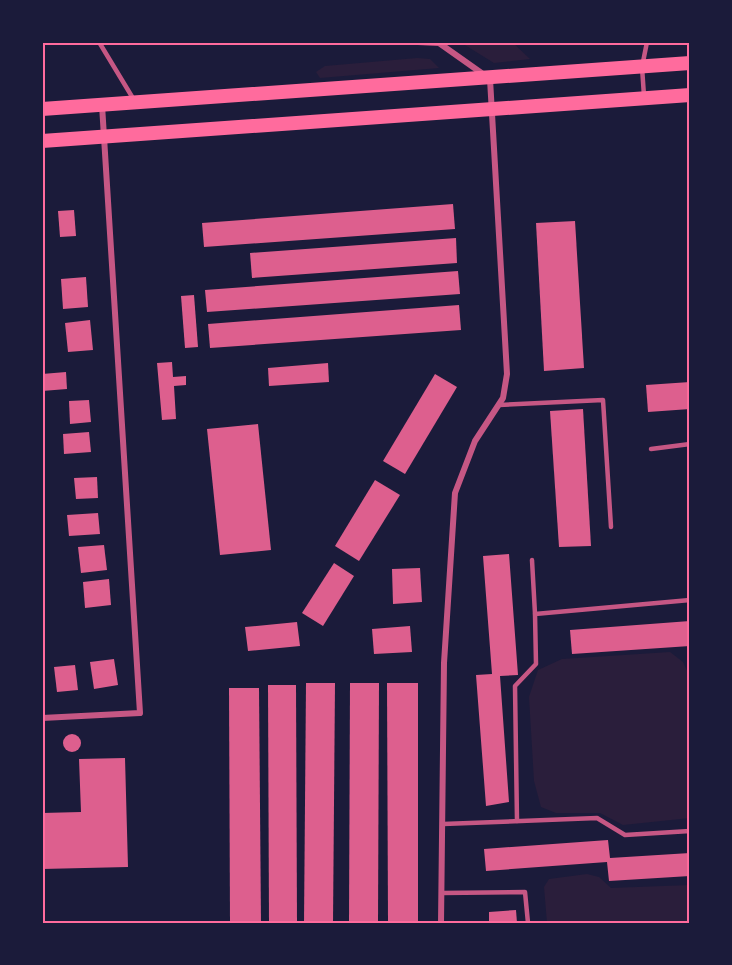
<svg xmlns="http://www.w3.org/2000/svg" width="732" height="965" font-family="Commissioner,sans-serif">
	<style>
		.green { fill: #2a1e3b }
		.building { fill: #dd5f8e }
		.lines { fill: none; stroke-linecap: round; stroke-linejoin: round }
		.service { stroke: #c65784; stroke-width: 4.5 }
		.minor { stroke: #c65784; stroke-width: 6 }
		.primary { stroke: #ff6b9d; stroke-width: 14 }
		.neatline { fill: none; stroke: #ff6b9d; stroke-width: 2 }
	</style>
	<rect width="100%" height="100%" fill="#1b1b3a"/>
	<!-- green -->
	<g class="green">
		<path d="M460 42H512L530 59 494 63Z"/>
		<path d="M417 58 430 59 439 68 320 78 316 72 325 66Z"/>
		<path d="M670 652 683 662 690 677V818L623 825 600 813H556L541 807 534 781 529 697 538 670 562 659Z"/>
		<path d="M587 874 599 877 611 888 690 885V923H547L544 887 549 879Z"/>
	</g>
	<!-- building -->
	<g class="building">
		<path d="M453 204 455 229 204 247 202 223Z"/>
		<path d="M74 210 76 236 60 237 58 211Z"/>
		<path d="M575 221 584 368 544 371 536 223Z"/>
		<path d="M456 238 457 263 252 278 250 253Z"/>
		<path d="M458 271 460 294 207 312 205 290Z"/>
		<path d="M86 277 88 307 63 309 61 279Z"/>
		<path d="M194 295 198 347 185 348 181 296Z"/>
		<path d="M459 305 461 330 210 348 208 324Z"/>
		<path d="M90 320 93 350 68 352 65 323Z"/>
		<path d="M172 362 173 377 186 376V385L174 386 176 419 162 420 157 363Z"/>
		<path d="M328 363 329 382 269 386 268 368Z"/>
		<path d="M66 372 67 389 42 391V374Z"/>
		<path d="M435 374 457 387 405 474 383 461Z"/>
		<path d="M690 382V409L648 412 646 385Z"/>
		<path d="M89 400 91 422 70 424 69 401Z"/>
		<path d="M583 409 591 546 559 547 550 411Z"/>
		<path d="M258 424 271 550 220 555 207 429Z"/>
		<path d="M89 432 91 452 64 454 63 434Z"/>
		<path d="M97 477 98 498 76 499 74 478Z"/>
		<path d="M375 480 400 495 359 561 335 546Z"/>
		<path d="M98 513 100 534 69 536 67 515Z"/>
		<path d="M104 545 107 570 81 573 78 547Z"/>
		<path d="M509 554 518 675 500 676 509 802 486 806 476 675 492 674 483 556Z"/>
		<path d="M334 563 354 576 323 626 302 613Z"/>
		<path d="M420 568 422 602 393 604 392 569Z"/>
		<path d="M109 579 111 605 85 608 83 582Z"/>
		<path d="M690 621V646L572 654 570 630Z"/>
		<path d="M297 622 300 646 248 651 245 627Z"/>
		<path d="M410 626 412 652 374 654 372 629Z"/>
		<path d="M114 659 118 685 94 689 90 662Z"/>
		<path d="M75 665 78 690 57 692 54 667Z"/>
		<path d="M306 683H335L333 923H304Z"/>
		<path d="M350 683H379L378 923H349Z"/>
		<path d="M387 683H418V923H388Z"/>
		<path d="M268 685H296L297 923H269Z"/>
		<path d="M229 688H259L261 923H230Z"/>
		<circle cx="72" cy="743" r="9"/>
		<path d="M125 758 128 867 42 869V813L81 812 79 759Z"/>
		<path d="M608 840 610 858 690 853V876L609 881 607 862 486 871 484 849Z"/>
		<path d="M516 910 517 923H489V912Z"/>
	</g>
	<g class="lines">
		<!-- service -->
		<g class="service">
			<path d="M99 42 134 100"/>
			<path d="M644 96 642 67 647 42"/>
			<path d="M499 405 603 400 611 527"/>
			<path d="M651 449 690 444"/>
			<path d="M532 560 535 614 690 600"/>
			<path d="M517 821 515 686 536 664 535 614"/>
			<path d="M443 824 597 818 625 835 690 831"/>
			<path d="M442 893 525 892 528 923"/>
		</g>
		<!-- minor -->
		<g class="minor">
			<path d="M418 42 439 43 490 79 507 374 503 398 475 441 455 493 444 663 441 923"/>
			<path d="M42 718 140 713 102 105"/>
		</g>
		<!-- primary -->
		<g class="primary">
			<path d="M42 109 690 63"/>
			<path d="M42 141 690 95"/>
		</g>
	</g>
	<!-- border -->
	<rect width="732" height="965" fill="none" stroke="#1b1b3a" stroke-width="87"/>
	<rect x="44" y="44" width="644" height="878" class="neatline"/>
</svg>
